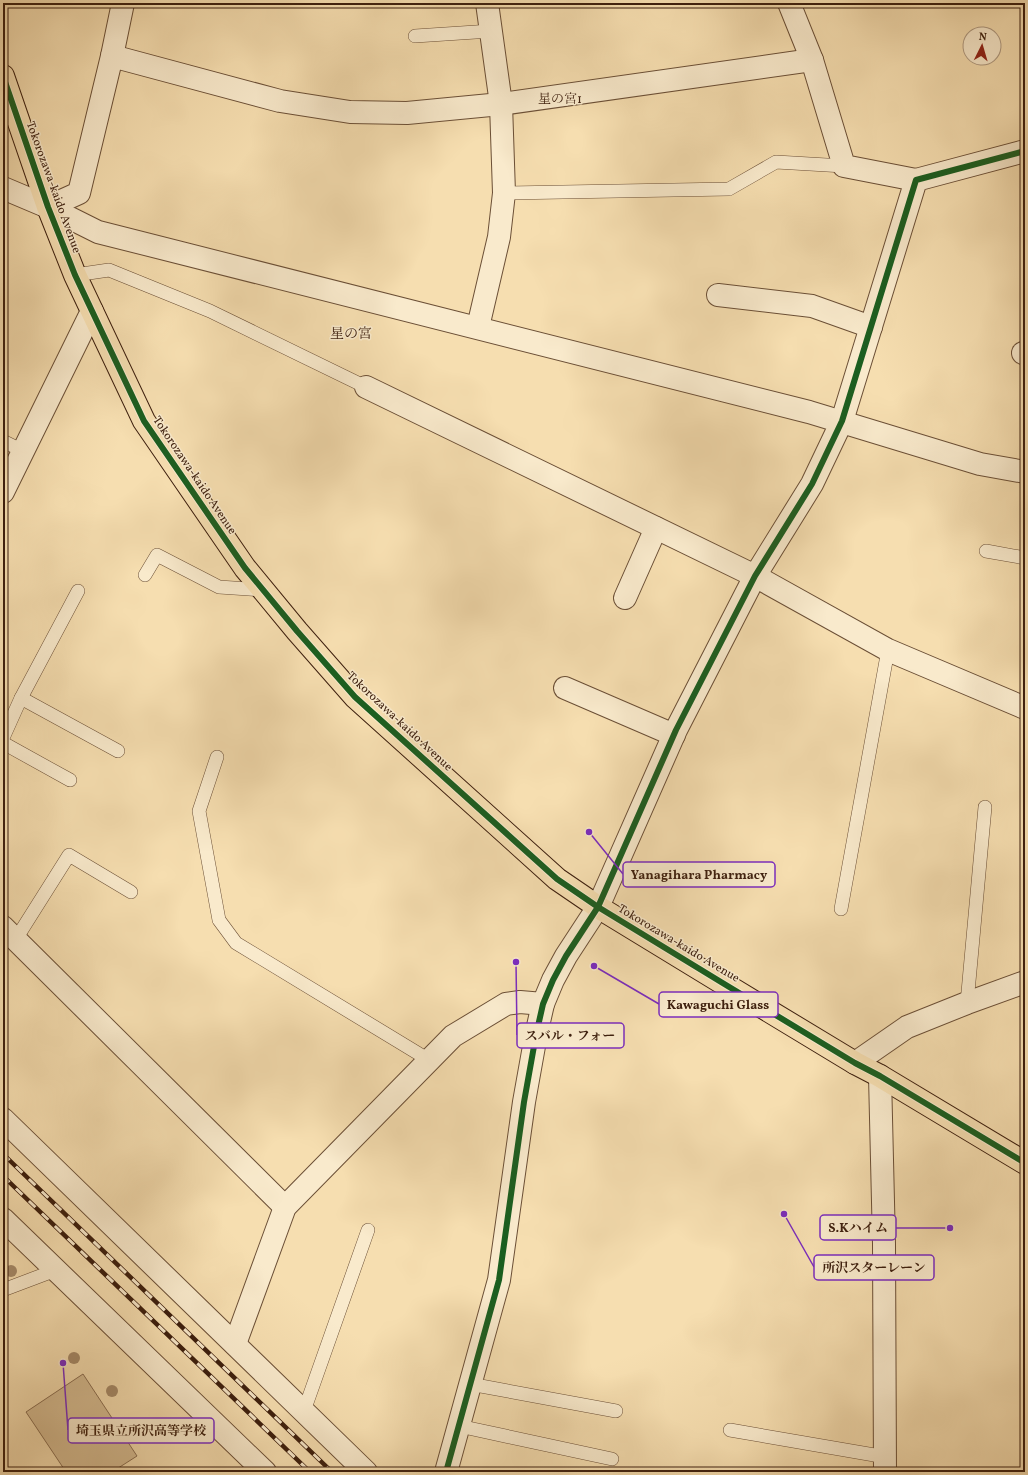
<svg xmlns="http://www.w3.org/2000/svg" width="1028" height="1475" font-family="Vollkorn,'Noto Serif JP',serif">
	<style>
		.green { fill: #d7be94; stroke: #8a6e51 }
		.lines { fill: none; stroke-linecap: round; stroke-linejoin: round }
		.service-casing { stroke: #6b4f36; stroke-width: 14 }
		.minor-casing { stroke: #6b4f36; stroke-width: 24 }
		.tertiary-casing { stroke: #6b4f36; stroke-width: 24 }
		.primary-casing { stroke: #3d1f0e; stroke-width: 24 }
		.service { stroke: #f9eacc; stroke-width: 13 }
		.minor { stroke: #f9eacc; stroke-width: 22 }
		.tertiary { stroke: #f9eacc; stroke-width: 22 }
		.primary { stroke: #f6deb0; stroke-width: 22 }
		.rail-casing { stroke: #3d1f0e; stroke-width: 4.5 }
		.rail { stroke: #f9eacc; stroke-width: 3; stroke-dasharray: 9; stroke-linecap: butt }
		.cycleway-casing { stroke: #f9eacc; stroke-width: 8 }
		.cycleway { stroke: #1b5e20; stroke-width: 6 }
		.tree { fill: #a68b6a }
		.labels { text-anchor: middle; stroke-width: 3; stroke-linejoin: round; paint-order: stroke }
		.street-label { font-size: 12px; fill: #3d1f0e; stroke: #f9eacc }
		.neighbourhood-label { font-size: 13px; fill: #3d1f0e; stroke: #f9eacc }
		.quarter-label { font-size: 14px; fill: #3d1f0e; stroke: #f9eacc }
		.leader { fill: none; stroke: #7b2cbf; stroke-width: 1.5 }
		.callout-dot { fill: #7b2cbf; stroke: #f9eacc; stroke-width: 1.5 }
		.callout { fill: #f9eacc; stroke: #7b2cbf; stroke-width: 1.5 }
		.callout-label { font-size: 13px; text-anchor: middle; font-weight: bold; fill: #3d1f0e }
	</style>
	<rect width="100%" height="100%" fill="#f6deb0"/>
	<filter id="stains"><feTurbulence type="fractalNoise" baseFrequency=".005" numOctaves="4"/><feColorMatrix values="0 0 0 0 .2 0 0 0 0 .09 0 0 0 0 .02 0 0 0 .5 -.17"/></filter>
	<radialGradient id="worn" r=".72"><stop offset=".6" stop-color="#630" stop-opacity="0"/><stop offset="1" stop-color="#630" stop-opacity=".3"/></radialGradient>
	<!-- green -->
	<path class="green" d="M83 1374 137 1456 112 1472H66L26 1412Z"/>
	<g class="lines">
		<!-- service casing -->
		<g class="service-casing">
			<g id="service">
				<path d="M415 36 491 31"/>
				<path d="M504 193 729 189 776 162 844 166"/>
				<path d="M75 275 109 270 210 311 366 387"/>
				<path d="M3 441 23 451"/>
				<path d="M986 551 1025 558"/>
				<path d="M145 575 157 555 219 587 263 590"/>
				<path d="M21 698 118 751"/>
				<path d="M3 738 21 698 78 591"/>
				<path d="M3 743 70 780"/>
				<path d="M217 757 199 811 219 920 236 943 429 1060"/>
				<path d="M841 909 888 650"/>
				<path d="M16 939 69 855 131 892"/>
				<path d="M967 1003 985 807"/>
				<path d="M3 1290 56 1270"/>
				<path d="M470 1384 616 1411"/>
				<path d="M304 1411 368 1230"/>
				<path d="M459 1426 612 1459"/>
				<path d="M730 1430 886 1457"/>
			</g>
		</g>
		<!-- minor casing -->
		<g class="minor-casing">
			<g id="minor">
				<path d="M789 3 812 60 844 166 916 180"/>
				<path d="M112 56 280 101 350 112 407 113 501 104 812 60"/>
				<path d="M3 188 48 207 98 232 809 412 980 464 1025 472"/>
				<path d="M48 207 79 193 112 56 123 3"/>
				<path d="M718 295 812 306 871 327"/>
				<path d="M478 327 499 237 504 193 501 104 487 3"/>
				<path d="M1023 353H1025"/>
				<path d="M366 387 755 576 888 650 1025 708"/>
				<path d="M3 492 92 311"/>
				<path d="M625 598 656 528"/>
				<path d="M565 688 674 735"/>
				<path d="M598 907 676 730 755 576 812 484 842 421 916 180 1025 151"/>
				<path d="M3 927 285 1207"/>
				<path d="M855 1063 907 1027 967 1003 1025 982"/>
				<path d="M880 1076 884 1244 885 1472"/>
				<path d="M3 1119 366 1472"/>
				<path d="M3 1219 265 1472"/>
				<path d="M235 1344 285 1207 453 1036 506 1004 520 1002 543 1004"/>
			</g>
		</g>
		<!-- tertiary casing -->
		<g class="tertiary-casing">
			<path id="tertiary" d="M446 1472 499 1280 524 1102 536 1035 543 1004 553 980 566 956 598 907"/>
		</g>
		<!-- primary casing -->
		<g class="primary-casing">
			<path id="primary" d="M3 76 48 207 75 275 144 421 245 568 297 631 355 697 557 879 598 907 721 982 855 1063 880 1076 1025 1163"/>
		</g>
		<!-- service -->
		<use href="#service" class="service"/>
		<!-- minor -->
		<use href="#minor" class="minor"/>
		<!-- tertiary -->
		<use href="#tertiary" class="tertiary"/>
		<!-- primary -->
		<use href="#primary" class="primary"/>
		<!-- rail casing -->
		<g class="rail-casing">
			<g id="rail">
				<path d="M3 1154 332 1472"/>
				<path d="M3 1176 310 1472"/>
			</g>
		</g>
		<!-- rail -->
		<use href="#rail" class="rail"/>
		<!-- cycleway casing -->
		<g class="cycleway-casing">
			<g id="cycleway">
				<path d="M3 76 48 207 75 275 144 421 245 568 297 631 355 697 557 879 598 907 721 982 855 1063 880 1076 1025 1163"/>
				<path d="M446 1472 499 1280 524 1102 536 1035 543 1004 553 980 566 956 598 907 676 730 755 576 812 484 842 421 916 180 1025 151"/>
			</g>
		</g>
		<!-- cycleway -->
		<use href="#cycleway" class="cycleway"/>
	</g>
	<!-- trees -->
	<g class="tree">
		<circle cx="11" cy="1271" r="6"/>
		<circle cx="74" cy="1358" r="6"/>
		<circle cx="112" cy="1391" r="6"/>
	</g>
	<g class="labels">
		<!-- street labels -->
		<g class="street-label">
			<text transform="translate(54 187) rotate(70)" y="4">Tokorozawa-kaido Avenue</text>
			<text transform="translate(195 475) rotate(56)" y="4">Tokorozawa-kaido Avenue</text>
			<text transform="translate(400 721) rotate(43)" y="4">Tokorozawa-kaido Avenue</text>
			<text transform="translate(679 943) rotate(31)" y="4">Tokorozawa-kaido Avenue</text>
		</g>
		<!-- neighbourhood labels -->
		<g class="neighbourhood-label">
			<text x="560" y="103">星の宮1</text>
		</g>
		<!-- quarter labels -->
		<g class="quarter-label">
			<text x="351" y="338">星の宮</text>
		</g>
	</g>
	<!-- callouts -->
	<path class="leader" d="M589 832L623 874M594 966L659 1004M516 962L517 1035M950 1228L896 1228M784 1214L814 1267M63 1363L68 1430"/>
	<g class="callout-dot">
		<circle cx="589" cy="832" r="4"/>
		<circle cx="594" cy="966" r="4"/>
		<circle cx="516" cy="962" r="4"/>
		<circle cx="950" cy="1228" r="4"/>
		<circle cx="784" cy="1214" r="4"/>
		<circle cx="63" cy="1363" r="4"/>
	</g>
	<g class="callout">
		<rect x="623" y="862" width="152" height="25" rx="4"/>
		<rect x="659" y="992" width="119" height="25" rx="4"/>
		<rect x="517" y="1023" width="107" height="25" rx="4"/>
		<rect x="820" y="1215" width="76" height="25" rx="4"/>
		<rect x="814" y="1255" width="120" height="25" rx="4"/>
		<rect x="68" y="1418" width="146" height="25" rx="4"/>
	</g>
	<g class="callout-label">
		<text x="699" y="879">Yanagihara Pharmacy</text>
		<text x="718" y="1009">Kawaguchi Glass</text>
		<text x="570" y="1040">スバル・フォー</text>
		<text x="858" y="1232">S.Kハイム</text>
		<text x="874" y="1272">所沢スターレーン</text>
		<text x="141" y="1435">埼玉県立所沢高等学校</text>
	</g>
	<!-- margin -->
	<rect width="1028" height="1475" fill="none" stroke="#f6deb0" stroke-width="16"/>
	<rect x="4" y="4" width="1020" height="1467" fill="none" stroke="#3d1f0e" stroke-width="2"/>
	<rect x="8" y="8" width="1012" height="1459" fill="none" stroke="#3d1f0e"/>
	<!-- north arrow -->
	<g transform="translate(982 46) rotate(5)"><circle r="19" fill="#f9eacc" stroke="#ae9980"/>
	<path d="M0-3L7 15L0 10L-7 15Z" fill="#8f2418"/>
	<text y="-6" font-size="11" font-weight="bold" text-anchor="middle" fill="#3d1f0e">N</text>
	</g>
	<rect width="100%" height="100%" filter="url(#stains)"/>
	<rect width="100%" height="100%" fill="url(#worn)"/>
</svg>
